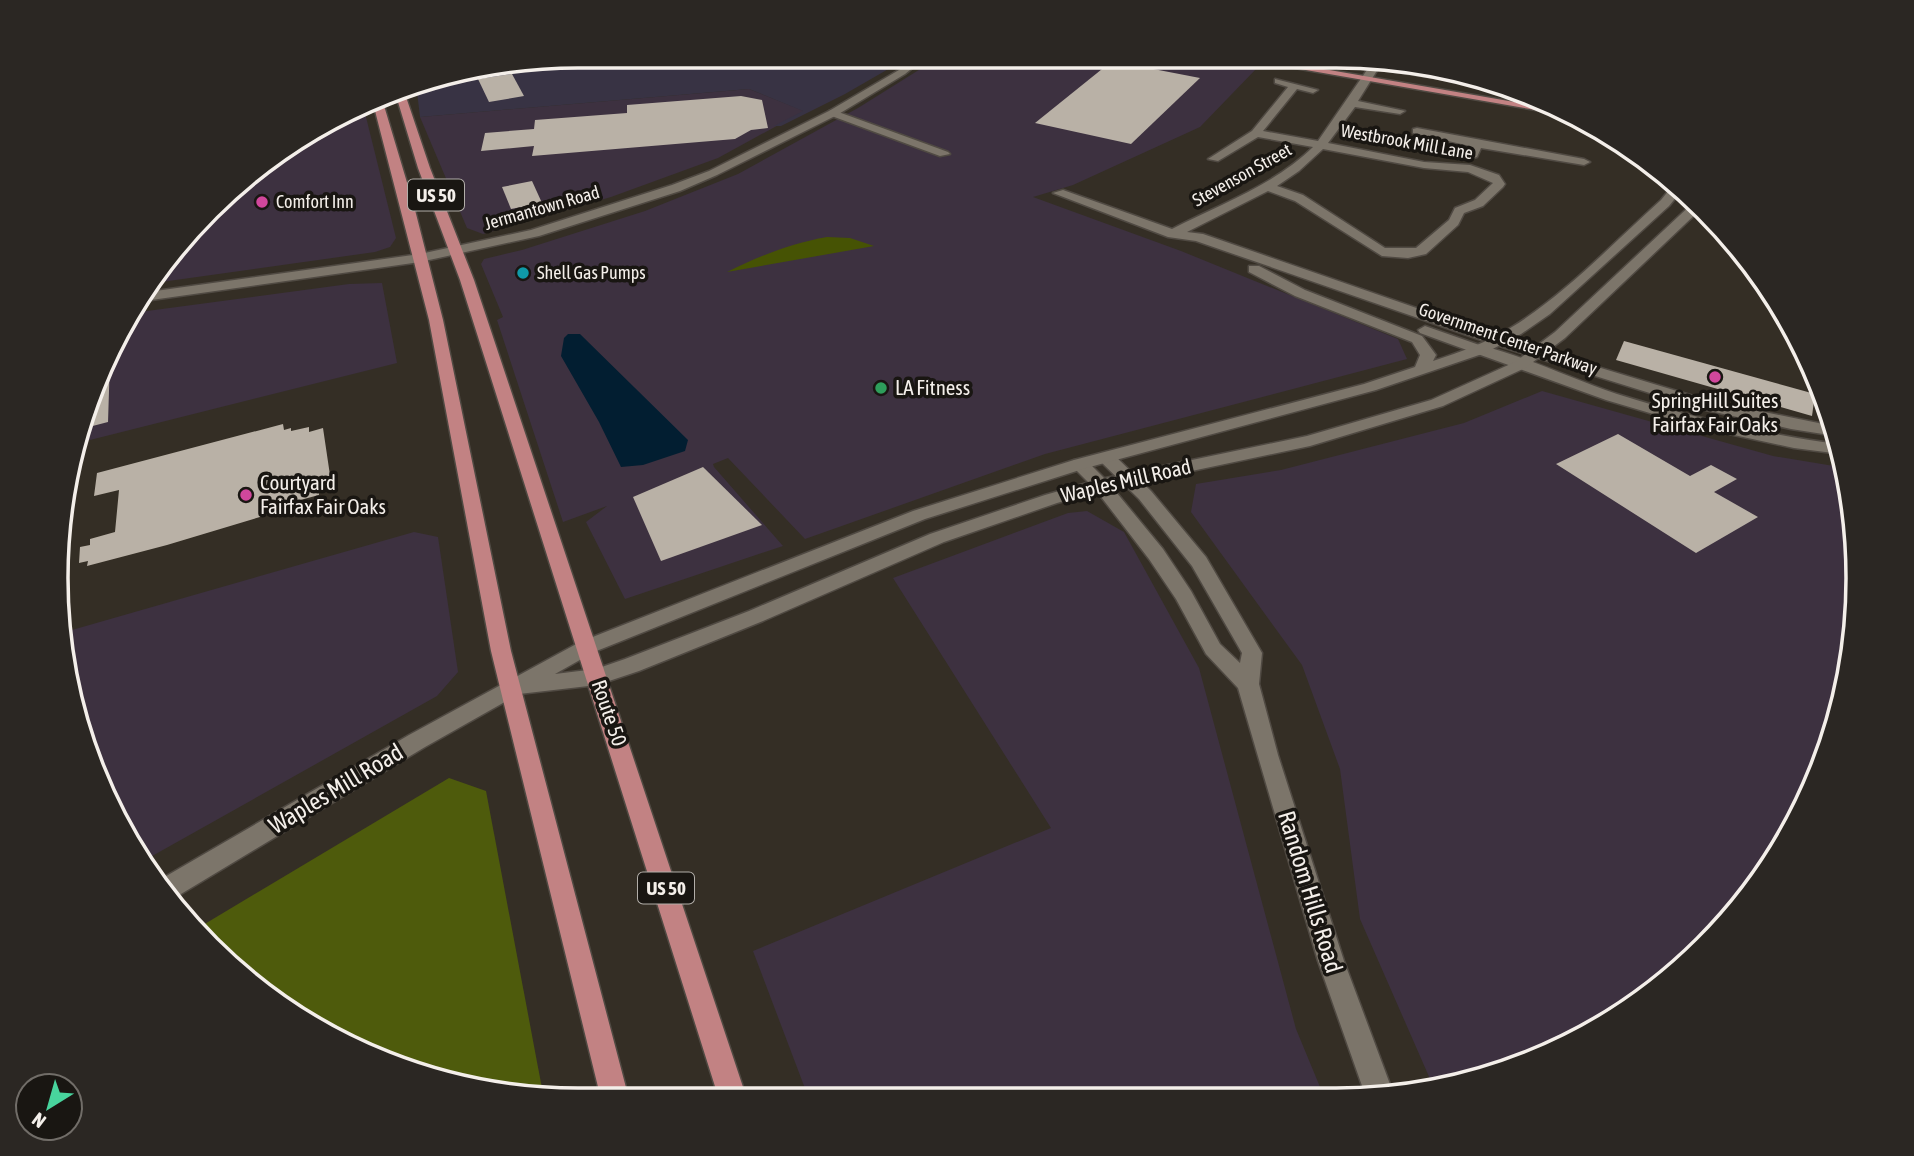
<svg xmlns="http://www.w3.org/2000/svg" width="1914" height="1156" font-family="'Asap Condensed',sans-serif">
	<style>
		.commercial { fill: #3d3140 }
		.industrial { fill: #383344 }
		.green { fill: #465304 }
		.forest { fill: #4e5b0c }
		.water { fill: #021e31 }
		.building { fill: #b9b1a6 }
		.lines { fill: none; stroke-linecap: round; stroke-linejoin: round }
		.minor-casing { stroke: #504a43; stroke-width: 3 }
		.tertiary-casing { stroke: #504a43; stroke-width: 3 }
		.secondary-casing { stroke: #504a43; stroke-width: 3 }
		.primary-casing { stroke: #504a43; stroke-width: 3 }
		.minor { fill: #7c756a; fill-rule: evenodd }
		.tertiary { fill: #7c756a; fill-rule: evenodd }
		.secondary { fill: #7c756a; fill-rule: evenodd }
		.primary { fill: #c28283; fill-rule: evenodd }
		.hotel-dot { fill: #d1479c; stroke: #191612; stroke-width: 2.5 }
		.culture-dot { fill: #0f9aa8; stroke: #191612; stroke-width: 2.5 }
		.leisure-dot { fill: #2e9e5b; stroke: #191612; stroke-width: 2.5 }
		.labels { text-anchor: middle; stroke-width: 7; stroke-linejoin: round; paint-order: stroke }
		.far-street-label { font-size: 18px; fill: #f4efea; stroke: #191612 }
		.far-poi-label { font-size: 18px; fill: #f4efea; stroke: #191612; text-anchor: start }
		.shield { fill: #191612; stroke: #b2aea9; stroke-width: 2 }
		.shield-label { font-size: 19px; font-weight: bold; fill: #f4efea }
		.poi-label { font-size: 21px; fill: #f4efea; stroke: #191612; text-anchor: start }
		.street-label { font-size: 21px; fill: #f4efea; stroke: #191612 }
		.near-street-label { font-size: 24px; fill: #f4efea; stroke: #191612 }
		.rim { fill: none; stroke: #f4efea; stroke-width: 3.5 }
	</style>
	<rect width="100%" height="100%" fill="#342e25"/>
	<!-- commercial -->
	<g class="commercial">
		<path d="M936 57H1196L1257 68 1200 127 1073 185 1033 197 1181 251 1398 339 1407 359 1045 454 805 539 728 458 713 464 714 467 783 546 625 599 586 522 607 506 563 522 497 320 503 317 481 264 484 259 522 250 645 211 738 174 858 108 922 68Z"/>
		<path d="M749 89 804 111 718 158 611 197 483 234 467 228 420 117Z"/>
		<path d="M364 109 396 238 390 247 375 252 147 284 261 164Z"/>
		<path d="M382 283 397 363 78 443 84 411 132 313 349 284Z"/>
		<path d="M1542 391 1773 456 1846 468 1858 578 1848 680 1818 778 1770 868 1680 970 1597 1030 1472 1082 1434 1088 1360 919 1340 769 1302 665 1191 512 1196 484 1281 470 1464 423Z"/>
		<path d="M1087 511 1124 532 1199 668 1296 1029 1325 1099H809L753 951 1051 828 893 578 1068 513Z"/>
		<path d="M414 532 438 537 458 672 437 696 145 860 84 745 65 632Z"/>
	</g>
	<!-- industrial -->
	<path class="industrial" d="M578 56H880L904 60 845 94 781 126H774L803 111 749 89 420 117 416 83Z"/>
	<!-- green -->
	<path class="green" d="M827 237 850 238 874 246 727 272C759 256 792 243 827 237Z"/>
	<!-- forest -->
	<path class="forest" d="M449 778 486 791 544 1099 410 1072 288 1012 198 928Z"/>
	<!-- water -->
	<path class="water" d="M568 334H580L688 440 685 451 643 465 621 467 599 422 561 356 564 338Z"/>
	<!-- building -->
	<g class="building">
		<path d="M1112 61 1200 78 1131 144 1035 123Z"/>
		<path d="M512 74 524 96 489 102 478 79Z"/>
		<path d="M741 96 762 100 768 128 751 130 735 139 532 156 534 146 481 151 485 133 534 129 535 120 627 113V105Z"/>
		<path d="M532 181 542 203 511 209 502 187Z"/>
		<path d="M1624 341 1815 394 1812 416 1616 360Z"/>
		<path d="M110 358 108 422 81 429 84 411Z"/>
		<path d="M283 424 284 430 291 428V431L309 427V432L323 428 331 482 318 486 319 495 289 503 290 508 167 545 87 566 88 561 79 563 80 547 90 545V539L115 532 119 490 94 496 97 473Z"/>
		<path d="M1618 434 1690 476 1711 465 1737 479 1714 492 1758 517 1696 553 1556 464Z"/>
		<path d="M703 467 762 525 661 561 633 497Z"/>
	</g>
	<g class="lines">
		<!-- minor casing -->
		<g class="minor-casing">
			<g id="minor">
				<path d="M1322 57H1345L1373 62 1376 58 1384 60 1382 63 1506 84 1518 91 1378 69 1358 101 1405 111 1400 114 1355 107 1328 143 1424 162 1470 165 1499 175 1505 184 1503 187 1483 206 1464 213 1458 225 1426 254 1408 258 1382 256 1295 201 1268 191 1187 232 1203 234 1503 338 1505 341 1503 344H1493L1196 241 1168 237 1053 193 1063 190 1172 229C1220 204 1273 186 1313 147L1258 137 1218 161 1208 159 1252 131 1288 87 1275 83V79L1318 90 1313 93 1297 89 1263 131 1318 141 1369 67ZM1323 149 1424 168 1468 172 1493 183 1475 200 1455 208 1449 220 1416 248H1385L1303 195 1277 186 1299 171Z"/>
				<path d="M833 110 948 152 950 154 940 156 829 115V111Z"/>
				<path d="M1417 128 1584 159 1590 162 1584 165 1481 148 1477 157 1473 158 1467 155 1470 146 1413 133V129Z"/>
				<path d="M1425 326 1485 347 1488 350 1480 355 1475 353 1420 333 1418 330Z"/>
			</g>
		</g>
		<!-- tertiary casing -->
		<g class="tertiary-casing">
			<g id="tertiary">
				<path d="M1498 337 1710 401 1833 426 1836 436 1791 429 1701 409 1493 344 1491 341 1493 338Z"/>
				<path d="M1480 345C1527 357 1572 379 1617 394 1690 417 1763 434 1838 444L1841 454 1794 448 1697 427 1606 400 1475 353 1472 350Z"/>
				<path d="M1106 452 1112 453 1151 491 1206 557 1262 653 1259 684 1278 755 1344 961 1394 1095 1371 1099 1366 1097 1318 961 1238 688 1206 654 1176 599 1149 559 1095 489 1074 468 1071 464 1074 460H1086L1107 481 1163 549 1191 591 1220 644 1240 663 1242 653 1192 566 1139 499 1100 461 1097 457Z"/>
			</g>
		</g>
		<!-- secondary casing -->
		<g class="secondary-casing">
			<g id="secondary">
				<path d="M915 56 926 57 905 74 837 115 717 175 680 191 539 236 420 262 137 302 141 293 420 254 531 230 672 185 709 171 829 111 899 70Z"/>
				<path d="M1674 184 1682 190 1669 206 1550 314 1521 334 1485 353 1376 390 1086 468 925 519 594 652 555 674 596 669 625 659 749 611 930 534 1045 495 1101 479 1307 436 1431 400 1515 362 1555 332 1695 201 1703 207 1565 338 1525 368 1443 406 1310 446 1102 490 1057 503 944 542 763 621 639 671 597 685 519 694 425 747 171 900 164 895 156 882 409 735 580 642 913 511 1074 460 1364 384 1415 367 1420 355 1412 342 1295 296 1249 272V266H1259L1305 290 1422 336 1436 355 1433 361C1461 352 1488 342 1512 327 1567 293 1613 243 1661 200Z"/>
			</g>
		</g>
		<!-- primary casing -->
		<g class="primary-casing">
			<g id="primary">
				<path d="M1232 57H1254L1555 109 1570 116Z"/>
				<path d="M403 88 430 168 474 280 747 1099H719L460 280 418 168 395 92Z"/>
				<path d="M382 99 414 206 443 320 511 651 629 1099H601L491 651 429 320 373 103Z"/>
			</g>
		</g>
		<!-- minor -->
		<use href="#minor" class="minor"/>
		<!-- tertiary -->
		<use href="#tertiary" class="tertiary"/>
		<!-- secondary -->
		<use href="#secondary" class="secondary"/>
		<!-- primary -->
		<use href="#primary" class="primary"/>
	</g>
	<!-- markers -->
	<g class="hotel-dot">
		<circle cx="262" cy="202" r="7"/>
		<circle cx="1715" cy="377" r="7"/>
		<circle cx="246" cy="495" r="7"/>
	</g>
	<circle class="culture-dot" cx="523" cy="273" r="7"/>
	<circle class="leisure-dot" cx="881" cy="388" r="7"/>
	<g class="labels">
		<!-- far-street labels -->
		<g class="far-street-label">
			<text transform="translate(1407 142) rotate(10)" y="6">Westbrook Mill Lane</text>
			<text transform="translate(1242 175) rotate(-29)" y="6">Stevenson Street</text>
			<text transform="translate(542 208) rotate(-16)" y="6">Jermantown Road</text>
			<text transform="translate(1508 339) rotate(19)" y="6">Government Center Parkway</text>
		</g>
		<!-- far-poi labels -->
		<g class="far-poi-label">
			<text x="276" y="208">Comfort Inn</text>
			<text x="537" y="279">Shell Gas Pumps</text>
		</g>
		<!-- shield labels -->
		<g class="shield">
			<rect x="408" y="179.5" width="56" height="31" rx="5"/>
			<rect x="638" y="872.5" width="56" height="31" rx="5"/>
		</g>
		<g class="shield-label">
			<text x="436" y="202">US 50</text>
			<text x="666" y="895">US 50</text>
		</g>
		<!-- poi labels -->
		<g class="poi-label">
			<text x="895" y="395">LA Fitness</text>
			<text x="1715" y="408" text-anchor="middle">SpringHill Suites<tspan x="1715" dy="24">Fairfax Fair Oaks</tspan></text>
			<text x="260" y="490">Courtyard<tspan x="260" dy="24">Fairfax Fair Oaks</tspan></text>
		</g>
		<!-- street labels -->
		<g class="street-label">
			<text transform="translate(1126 481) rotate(-13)" y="7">Waples Mill Road</text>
			<text transform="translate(609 713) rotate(71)" y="7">Route 50</text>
		</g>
		<!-- near-street labels -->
		<g class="near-street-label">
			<text transform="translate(336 789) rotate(-31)" y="8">Waples Mill Road</text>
			<text transform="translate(1310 892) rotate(73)" y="8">Random Hills Road</text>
		</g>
	</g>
	<!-- crop -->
	<path d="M0 0H1914V1156H0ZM578 68H1336A510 510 0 0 1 1846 578V578A510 510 0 0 1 1336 1088H578A510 510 0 0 1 68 578V578A510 510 0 0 1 578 68Z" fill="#2b2723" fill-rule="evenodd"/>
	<path class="rim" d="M578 68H1336A510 510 0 0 1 1846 578V578A510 510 0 0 1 1336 1088H578A510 510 0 0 1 68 578V578A510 510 0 0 1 578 68Z"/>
	<!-- north arrow -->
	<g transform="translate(49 1107) rotate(217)"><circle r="33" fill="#191612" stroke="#716d68" stroke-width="2"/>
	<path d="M0-5L12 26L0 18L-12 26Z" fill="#48d49d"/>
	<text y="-10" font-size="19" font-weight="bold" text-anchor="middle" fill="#f4efea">N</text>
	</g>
</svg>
